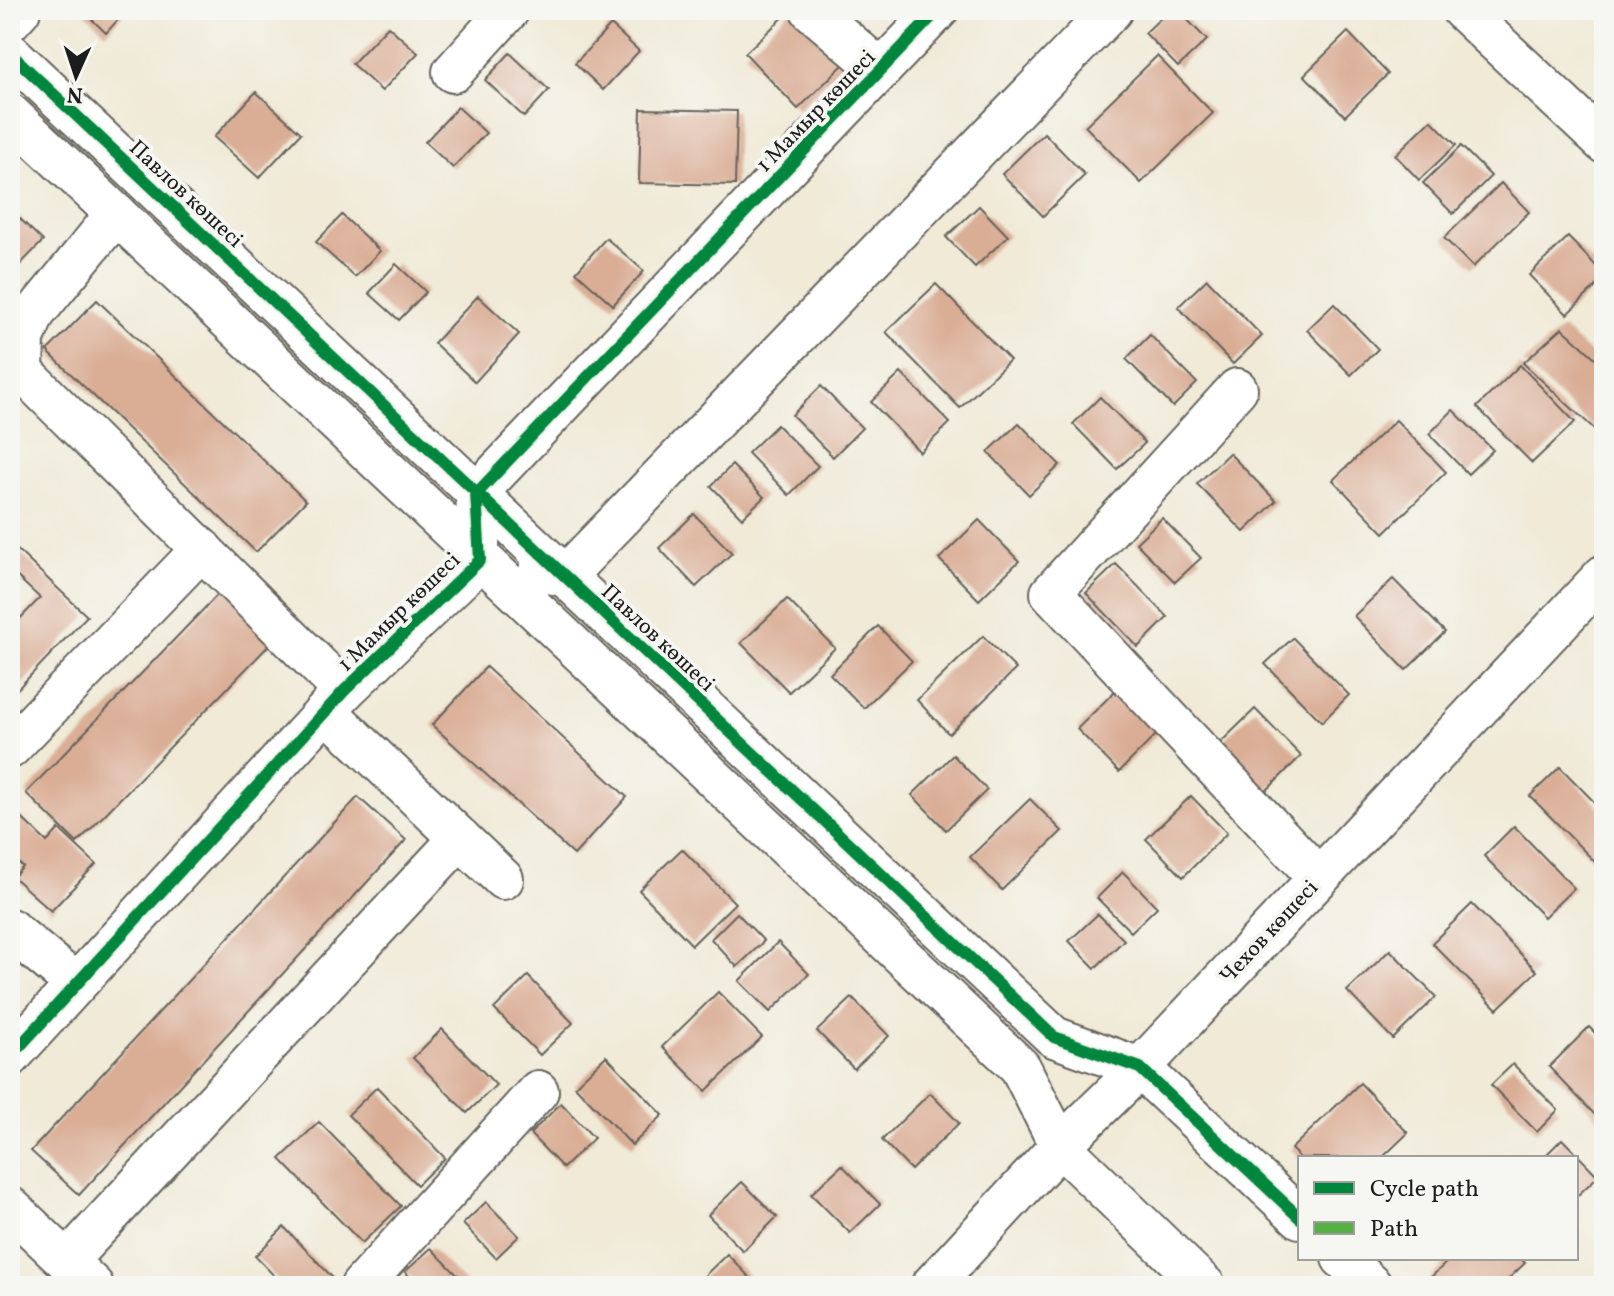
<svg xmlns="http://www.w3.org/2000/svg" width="1614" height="1296" font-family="Vollkorn,serif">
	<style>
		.building { fill: #daad95 }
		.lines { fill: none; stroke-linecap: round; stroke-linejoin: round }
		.minor-casing { stroke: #66645d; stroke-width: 44 }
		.minor { stroke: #fff; stroke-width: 40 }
		.quiet { stroke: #55b145; stroke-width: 10; stroke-dasharray: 20 10; stroke-linecap: butt }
		.cycleway-casing { stroke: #f6f6f2; stroke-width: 17 }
		.cycleway { stroke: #00873e; stroke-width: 12 }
		.labels { text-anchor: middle; stroke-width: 8; stroke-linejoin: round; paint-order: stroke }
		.street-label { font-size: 22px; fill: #1c1c1c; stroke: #f6f6f2 }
	</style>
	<rect width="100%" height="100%" fill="#f6f6f2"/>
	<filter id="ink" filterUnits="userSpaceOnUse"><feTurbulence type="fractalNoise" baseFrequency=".0125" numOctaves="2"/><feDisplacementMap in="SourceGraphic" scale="16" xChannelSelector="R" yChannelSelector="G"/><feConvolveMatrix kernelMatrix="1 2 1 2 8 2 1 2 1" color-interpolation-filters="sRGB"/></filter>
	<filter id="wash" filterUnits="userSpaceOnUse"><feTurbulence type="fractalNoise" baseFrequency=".006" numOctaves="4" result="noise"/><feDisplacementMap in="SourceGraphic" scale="32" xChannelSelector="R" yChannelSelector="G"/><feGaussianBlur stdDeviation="1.8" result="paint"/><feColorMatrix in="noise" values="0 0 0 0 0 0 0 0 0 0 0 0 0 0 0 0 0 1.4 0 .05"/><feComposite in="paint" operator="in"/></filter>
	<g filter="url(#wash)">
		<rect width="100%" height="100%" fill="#f0ead7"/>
		<g id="blocks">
			<!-- building -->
			<g class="building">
				<path d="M82 10H127L106 33Z"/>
				<path d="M791 10 844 64 798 109 745 53Z"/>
				<path d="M1169 10H1178L1207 40 1178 67 1145 33Z"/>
				<path d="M611 25 639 51 603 90 575 63Z"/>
				<path d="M388 26 418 53 382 91 352 64Z"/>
				<path d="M1348 32 1388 74 1345 116 1304 75Z"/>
				<path d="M510 53 549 90 524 117 485 80Z"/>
				<path d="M1157 56 1213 113 1141 183 1085 126Z"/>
				<path d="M256 92 301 133 259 178 214 137Z"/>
				<path d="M458 107 486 133 453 168 425 142Z"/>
				<path d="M641 109 737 111 735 185 639 183Z"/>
				<path d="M1431 120 1456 145 1419 180 1395 155Z"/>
				<path d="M1044 133 1085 175 1043 216 1002 174Z"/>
				<path d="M1461 146 1491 176 1453 214 1423 183Z"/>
				<path d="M1501 183 1529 212 1473 267 1444 238Z"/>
				<path d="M979 206 1008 236 975 267 946 237Z"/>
				<path d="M10 209 43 241 10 275Z"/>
				<path d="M342 215 380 251 355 277 316 242Z"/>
				<path d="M1568 237 1604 274V279L1567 314 1529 275Z"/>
				<path d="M606 238 644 271 613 305 576 272Z"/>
				<path d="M396 264 426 292 399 320 369 293Z"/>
				<path d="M1207 279 1262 336 1233 364 1178 307Z"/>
				<path d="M936 284 1010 360 960 408 886 332Z"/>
				<path d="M478 296 519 334 475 382 434 343Z"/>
				<path d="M97 300 306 501 256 552 47 351Z"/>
				<path d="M1334 304 1378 349 1351 375 1307 330Z"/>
				<path d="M1562 328 1604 366V438L1523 363Z"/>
				<path d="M1150 335 1197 383 1173 407 1126 359Z"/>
				<path d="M1520 365 1575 422 1532 463 1477 407Z"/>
				<path d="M901 373 950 423 920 452 871 402Z"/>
				<path d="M821 386 862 428 833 457 792 415Z"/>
				<path d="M1100 397 1145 443 1117 469 1073 424Z"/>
				<path d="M1453 410 1493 450 1468 474 1429 434Z"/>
				<path d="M1396 420 1446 472 1384 533 1333 480Z"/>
				<path d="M1019 423 1060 465 1029 495 988 452Z"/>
				<path d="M777 425 818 466 789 495 748 453Z"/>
				<path d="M1229 453 1276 501 1244 532 1197 484Z"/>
				<path d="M732 465 764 497 742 518 711 486Z"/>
				<path d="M694 514 732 553 696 587 659 548Z"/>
				<path d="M1162 518 1201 558 1175 582 1136 543Z"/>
				<path d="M979 520 1019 561 979 600 939 559Z"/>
				<path d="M10 543 87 616 10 697V629L40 598 10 570Z"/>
				<path d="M1116 564 1168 617 1138 647 1086 593Z"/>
				<path d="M1393 579 1445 632 1406 670 1354 616Z"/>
				<path d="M225 587 277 637 77 843 26 793Z"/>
				<path d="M787 599 835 648 789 692 741 643Z"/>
				<path d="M878 626 912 661 864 708 830 674Z"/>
				<path d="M983 636 1016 669 949 734 917 700Z"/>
				<path d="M1293 638 1349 695 1322 722 1265 664Z"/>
				<path d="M486 667 627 797 574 855 432 725Z"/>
				<path d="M1119 687 1161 730 1119 772 1077 729Z"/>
				<path d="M1255 709 1301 756 1265 792 1219 744Z"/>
				<path d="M953 755 987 790 946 830 912 795Z"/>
				<path d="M1560 767 1604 812V860L1599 866 1530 796Z"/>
				<path d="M1191 796 1227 833 1183 877 1146 839Z"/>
				<path d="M358 797 406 840 79 1195 31 1151Z"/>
				<path d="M1030 799 1062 831 1002 890 970 857Z"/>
				<path d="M10 807 47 842 59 829 96 864 51 911 13 877 23 867 10 855Z"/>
				<path d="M1514 826 1574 888 1544 917 1484 856Z"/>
				<path d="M682 849 735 903 692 945 639 890Z"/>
				<path d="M1123 872 1157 907 1131 932 1097 898Z"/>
				<path d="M1472 904 1537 971 1497 1009 1432 943Z"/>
				<path d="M737 913 764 941 737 967 711 939Z"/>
				<path d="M1098 914 1124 940 1095 968 1069 941Z"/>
				<path d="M778 942 809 974 770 1012 739 981Z"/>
				<path d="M1390 950 1436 997 1393 1039 1347 991Z"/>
				<path d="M528 976 573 1023 540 1055 494 1009Z"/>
				<path d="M718 992 762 1037 706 1091 662 1047Z"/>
				<path d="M852 998 889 1036 854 1069 817 1031Z"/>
				<path d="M1589 1027 1604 1042V1116L1600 1120 1549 1067Z"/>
				<path d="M442 1029 496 1085 467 1113 413 1058Z"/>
				<path d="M606 1056 663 1115 632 1145 575 1086Z"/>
				<path d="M1513 1064 1558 1110 1537 1132 1491 1085Z"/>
				<path d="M1360 1083 1408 1133 1382 1158H1300L1291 1149Z"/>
				<path d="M377 1087 445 1158 417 1185 348 1115Z"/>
				<path d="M930 1093 959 1123 911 1170 882 1140Z"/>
				<path d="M561 1103 594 1138 563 1168 530 1134Z"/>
				<path d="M319 1122 401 1206 362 1243 280 1159Z"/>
				<path d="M1562 1139 1598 1176 1576 1197V1158H1543Z"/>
				<path d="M842 1165 880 1204 850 1233 811 1194Z"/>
				<path d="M742 1182 777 1217 743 1251 708 1215Z"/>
				<path d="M486 1202 519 1236 496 1258 463 1224Z"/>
				<path d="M284 1227 332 1277 323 1286H284L255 1256Z"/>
				<path d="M431 1248 468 1286H419L405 1272Z"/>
				<path d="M727 1254 758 1286H694Z"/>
				<path d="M1451 1258H1520L1525 1263 1501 1286H1432L1427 1281Z"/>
				<path d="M10 1270 28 1286H10Z"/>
			</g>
		</g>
	</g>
	<g filter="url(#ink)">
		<use href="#blocks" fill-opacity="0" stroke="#66645d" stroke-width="2"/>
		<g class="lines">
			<!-- minor casing -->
			<g class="minor-casing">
				<g id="minor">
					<path d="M811 10 881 70"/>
					<path d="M1462 10 1604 143"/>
					<path d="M10 21 20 10"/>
					<path d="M10 53 1054 1037 1140 1068 1300 1218"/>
					<path d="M453 72 509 10"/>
					<path d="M10 114 1020 1067 1060 1146 1205 1286"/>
					<path d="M116 214 35 313 24 338 23 372 344 691"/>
					<path d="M1237 389 1051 593 1319 878"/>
					<path d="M539 571 565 576 1112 10"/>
					<path d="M326 711 503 879"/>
					<path d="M10 748 202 549"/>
					<path d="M10 929 76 984"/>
					<path d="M10 1057 344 691 480 560 476 494 938 10"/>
					<path d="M10 1207 93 1286"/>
					<path d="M1342 1258 1372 1286"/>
					<path d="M67 1261 460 838"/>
					<path d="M361 1286 538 1091"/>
					<path d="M931 1286 1060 1146 1140 1068 1604 575"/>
				</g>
			</g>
			<!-- minor -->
			<use href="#minor" class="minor"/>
			<!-- quiet -->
			<path class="quiet" d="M10 21 20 10"/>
			<!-- cycleway casing -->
			<g class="cycleway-casing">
				<g id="cycleway">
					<path d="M10 53 1054 1037 1140 1068 1300 1218"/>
					<path d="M10 1057 344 691 480 560 476 494 938 10"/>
				</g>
			</g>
			<!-- cycleway -->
			<use href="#cycleway" class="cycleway"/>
		</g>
	</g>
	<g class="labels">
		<!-- street labels -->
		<g class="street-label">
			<text transform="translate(815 110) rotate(-46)" y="8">1 Мамыр көшесі</text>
			<text transform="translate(187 193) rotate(43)" y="8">Павлов көшесі</text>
			<text transform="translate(398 611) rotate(-44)" y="8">1 Мамыр көшесі</text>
			<text transform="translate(659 637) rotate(43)" y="8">Павлов көшесі</text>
			<text transform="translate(1268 931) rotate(-47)" y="8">Чехов көшесі</text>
		</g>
	</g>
	<!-- margin -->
	<rect width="1614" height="1296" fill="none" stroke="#f6f6f2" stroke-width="40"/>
	<!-- legend -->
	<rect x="1298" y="1156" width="280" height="104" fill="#f6f6f2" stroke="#9f9f9c" stroke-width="2"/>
	<rect x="1314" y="1182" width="40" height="12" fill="#00873e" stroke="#9f9f9c" stroke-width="2"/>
	<text x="1370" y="1196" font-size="24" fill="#1c1c1c">Cycle path</text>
	<rect x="1314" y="1222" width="40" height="12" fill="#55b145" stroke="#9f9f9c" stroke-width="2"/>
	<text x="1370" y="1236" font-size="24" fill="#1c1c1c">Path</text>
	<!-- north arrow -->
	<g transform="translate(76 76) rotate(183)" stroke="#f6f6f2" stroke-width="6" paint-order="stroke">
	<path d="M0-6L14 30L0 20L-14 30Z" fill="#1c1c1c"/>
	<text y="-12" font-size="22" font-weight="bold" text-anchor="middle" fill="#1c1c1c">N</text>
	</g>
</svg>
